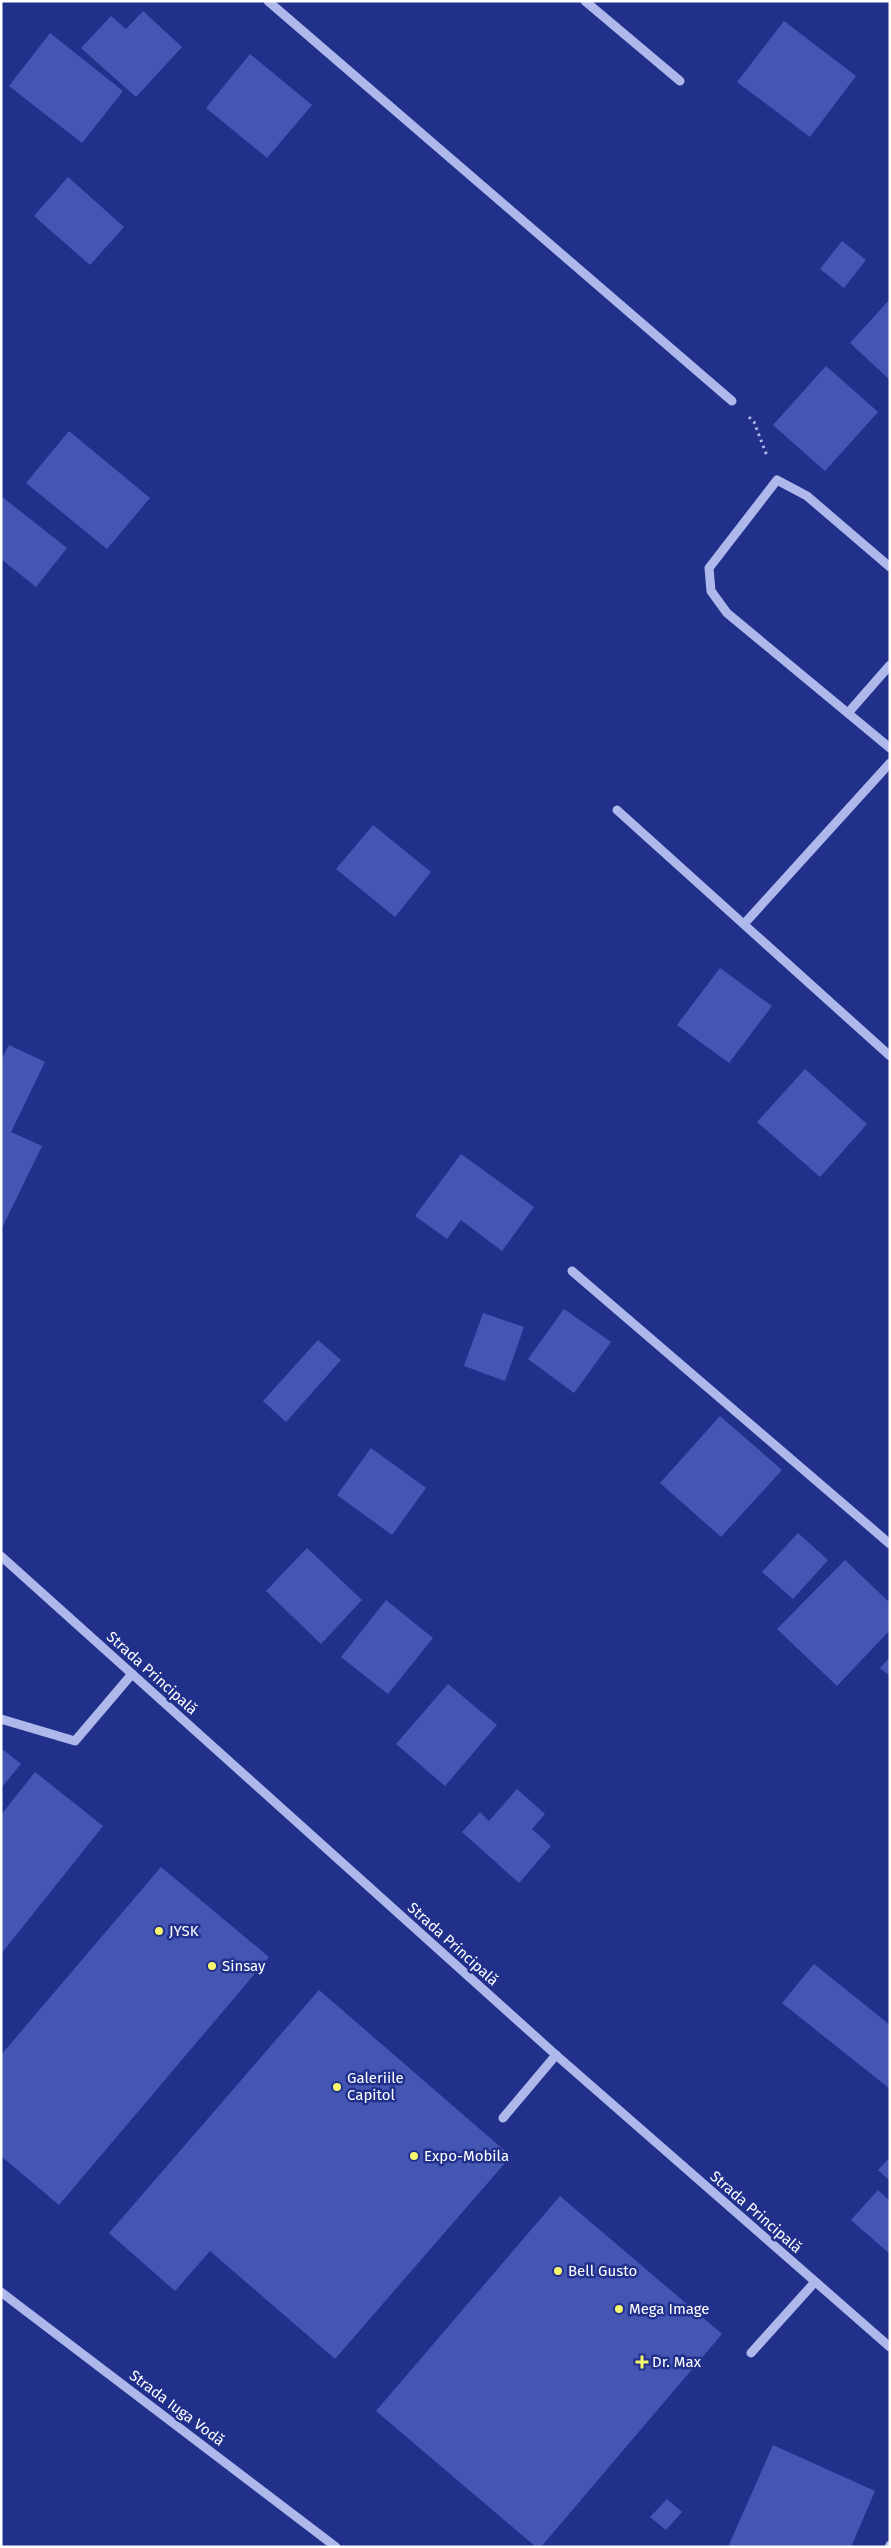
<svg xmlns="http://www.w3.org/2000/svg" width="891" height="2548" font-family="'Fira Sans',sans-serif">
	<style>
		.building { fill: #4556b2 }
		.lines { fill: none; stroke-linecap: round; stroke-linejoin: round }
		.path { stroke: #aeb8eb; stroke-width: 3; stroke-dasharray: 2.5 4; stroke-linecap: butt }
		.minor { stroke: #aeb8eb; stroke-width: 9 }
		.poi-dot { fill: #f8f86f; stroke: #21308b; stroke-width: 2 }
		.labels { text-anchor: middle; stroke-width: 5; stroke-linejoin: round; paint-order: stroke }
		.street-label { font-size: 15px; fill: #fff; stroke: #21308b }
		.poi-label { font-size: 15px; fill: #fff; stroke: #21308b; text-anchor: start }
	</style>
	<rect width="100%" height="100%" fill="#21308b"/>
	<!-- building -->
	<g class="building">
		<path d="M143 11 182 47 136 97 81 48 111 16 126 29Z"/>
		<path d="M784 21 856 76 810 137 737 82Z"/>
		<path d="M50 33 123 91 82 143 9 86Z"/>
		<path d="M250 54 312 105 267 158 206 108Z"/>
		<path d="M68 177 124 227 90 265 34 216Z"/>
		<path d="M842 241 866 260 844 288 820 269Z"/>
		<path d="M890 299V380L850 343Z"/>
		<path d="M826 366 878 412 825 471 773 425Z"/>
		<path d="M69 431 150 498 107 549 26 483Z"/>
		<path d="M1 496 67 548 36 587 1 559Z"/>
		<path d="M373 825 431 872 395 917 336 869Z"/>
		<path d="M720 968 772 1006 729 1063 677 1025Z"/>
		<path d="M9 1045 45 1062 11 1132 42 1146 1 1230V1060Z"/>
		<path d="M805 1069 867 1124 820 1177 757 1122Z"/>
		<path d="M461 1154 534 1207 502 1251 461 1220 447 1239 415 1216Z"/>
		<path d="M564 1309 611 1342 574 1393 528 1359Z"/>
		<path d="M483 1313 524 1327 505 1381 464 1366Z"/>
		<path d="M318 1340 341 1360 286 1422 263 1401Z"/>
		<path d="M720 1416 782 1470 721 1537 660 1483Z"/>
		<path d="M371 1448 426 1488 392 1535 337 1495Z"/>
		<path d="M798 1533 828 1560 793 1599 762 1572Z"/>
		<path d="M307 1548 362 1600 321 1644 266 1591Z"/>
		<path d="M845 1560 890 1603V1630L837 1686 777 1629Z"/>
		<path d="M386 1600 433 1638 388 1694 341 1657Z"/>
		<path d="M890 1657V1676L880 1668Z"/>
		<path d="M448 1684 497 1725 445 1786 396 1744Z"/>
		<path d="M1 1748 21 1764 1 1788Z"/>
		<path d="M35 1772 103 1826 1 1954V1815Z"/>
		<path d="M517 1789 545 1814 532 1829 551 1846 519 1883 462 1832 480 1812 489 1821Z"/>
		<path d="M161 1867 269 1957 59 2205 1 2156V2055Z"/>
		<path d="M814 1964 890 2025V2089L782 2003Z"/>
		<path d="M319 1990 511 2156 335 2359 210 2251 175 2291 109 2233Z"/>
		<path d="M890 2157V2181L878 2170Z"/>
		<path d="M878 2190 890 2201V2254L851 2220Z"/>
		<path d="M560 2196 722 2334 541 2547H536L376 2411Z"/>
		<path d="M773 2445 875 2491 851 2547H728Z"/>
		<path d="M667 2499 682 2512 666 2530 650 2517Z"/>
	</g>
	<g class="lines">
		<!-- path -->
		<path class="path" d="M749 417 754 422 767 456"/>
		<!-- minor -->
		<g class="minor">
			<path d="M268 1 732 401"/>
			<path d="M585 1 680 81"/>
			<path d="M890 567 807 496 777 480 709 568 711 591 727 613 890 748"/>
			<path d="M848 713 890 665"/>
			<path d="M617 810 890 1056"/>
			<path d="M744 924 890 763"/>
			<path d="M572 1271 890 1544"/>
			<path d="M1 1556 556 2055 890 2347"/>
			<path d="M1 1719 75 1741 132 1674"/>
			<path d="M503 2118 556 2055"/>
			<path d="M1 2292 336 2547"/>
			<path d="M751 2353 814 2283"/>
			<path d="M889 2547 890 2545"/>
		</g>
	</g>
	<!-- markers -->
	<g class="poi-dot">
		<circle cx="159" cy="1931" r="5"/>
		<circle cx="212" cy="1966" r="5"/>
		<circle cx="337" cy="2087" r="5"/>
		<circle cx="414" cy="2156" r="5"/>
		<circle cx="558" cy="2271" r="5"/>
		<circle cx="619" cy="2309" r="5"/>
		<path d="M639.5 2354.5h5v5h5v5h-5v5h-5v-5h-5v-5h5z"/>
	</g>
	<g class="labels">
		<!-- street labels -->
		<g class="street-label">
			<text transform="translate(152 1673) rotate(42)" y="5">Strada Principală</text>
			<text transform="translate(453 1944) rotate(42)" y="5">Strada Principală</text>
			<text transform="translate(756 2212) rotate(41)" y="5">Strada Principală</text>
			<text transform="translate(177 2408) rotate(37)" y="5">Strada Iuga Vodă</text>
		</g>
		<!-- poi labels -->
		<g class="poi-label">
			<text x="169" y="1936">JYSK</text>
			<text x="222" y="1971">Sinsay</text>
			<text x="347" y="2083">Galeriile<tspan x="347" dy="17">Capitol</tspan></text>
			<text x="424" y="2161">Expo-Mobila</text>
			<text x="568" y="2276">Bell Gusto</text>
			<text x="629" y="2314">Mega Image</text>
			<text x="652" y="2367">Dr. Max</text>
		</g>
	</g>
	<!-- border -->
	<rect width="891" height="2548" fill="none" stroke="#ffffff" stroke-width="5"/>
</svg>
